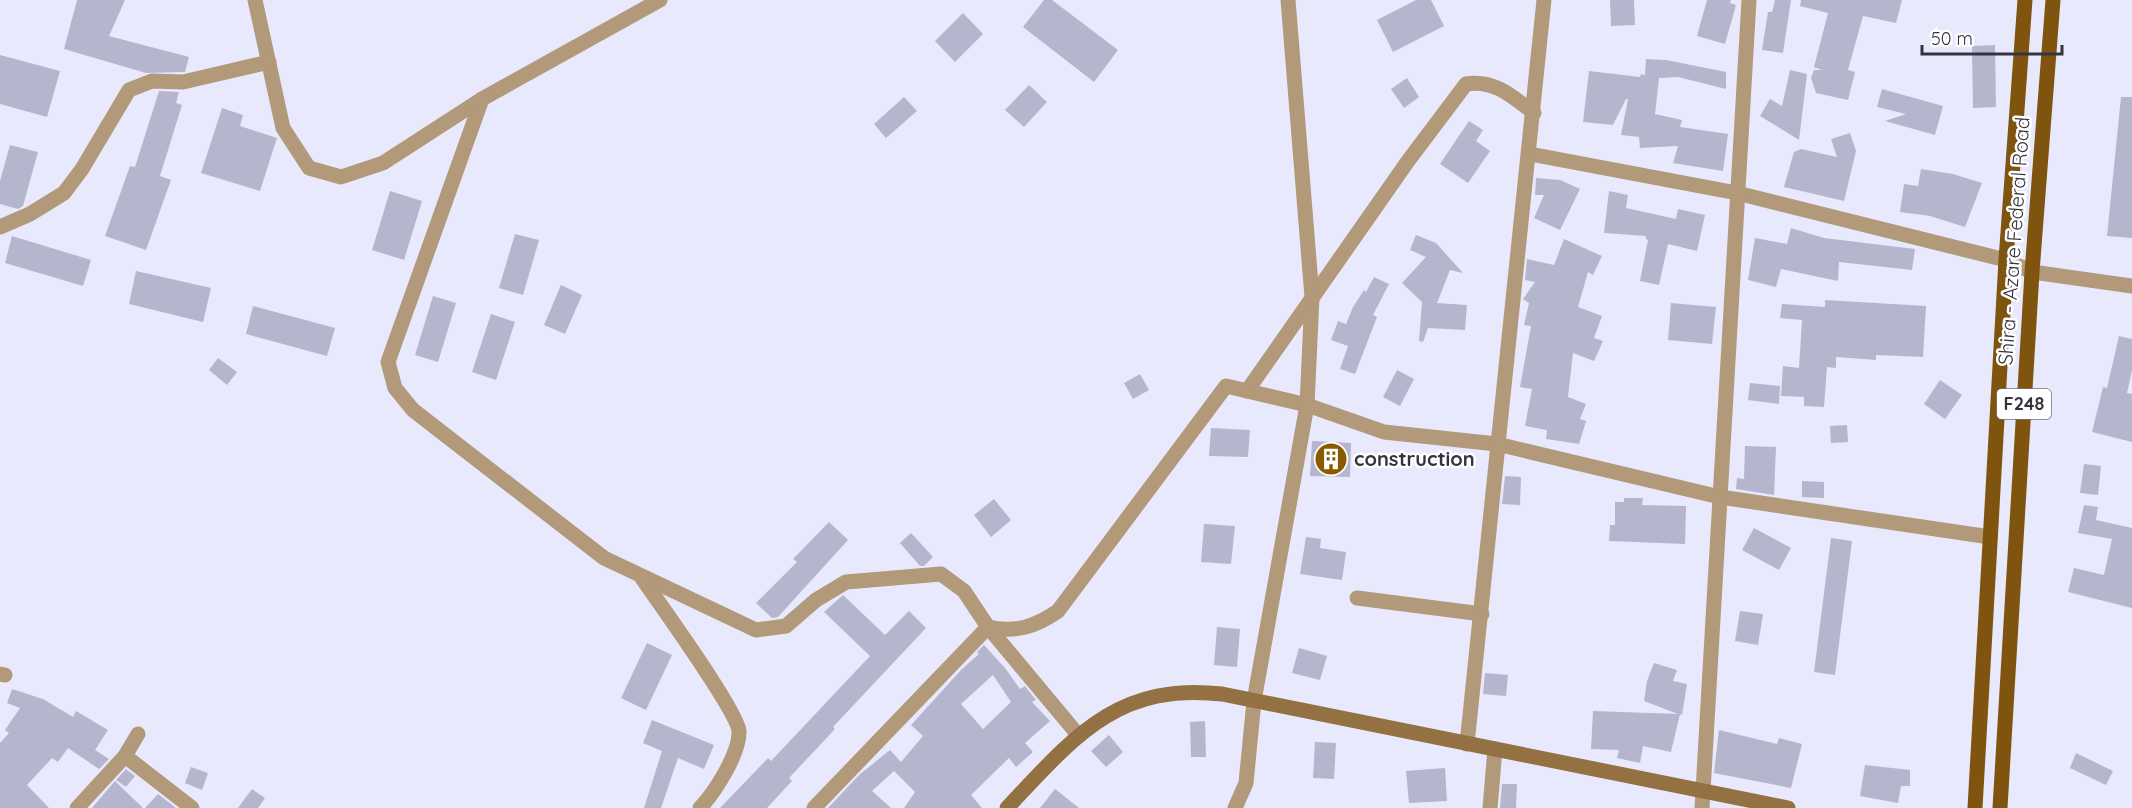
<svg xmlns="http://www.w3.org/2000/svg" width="2132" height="808" font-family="Quicksand,sans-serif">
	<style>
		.building { fill: #b6b5ce; fill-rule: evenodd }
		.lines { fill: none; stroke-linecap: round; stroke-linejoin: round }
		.street { stroke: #b1997a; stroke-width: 15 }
		.secondary { stroke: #937142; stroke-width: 15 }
		.primary { stroke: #7e540e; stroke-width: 15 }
		.labels { text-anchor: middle; stroke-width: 5; stroke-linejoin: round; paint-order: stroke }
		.shield { fill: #fff; stroke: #717178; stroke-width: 1.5 }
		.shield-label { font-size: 18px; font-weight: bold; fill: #34343e }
		.street-label { font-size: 20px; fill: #34343e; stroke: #fff }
		.poi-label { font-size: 20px; font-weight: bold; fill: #34343e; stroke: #fff; text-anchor: start }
	</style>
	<rect width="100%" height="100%" fill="#e9e9fd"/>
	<!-- building -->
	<g class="building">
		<path d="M77 0H125L109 36 189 57 185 72 146 73 64 49Z"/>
		<path d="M1044 0H1052L1118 50 1094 82 1023 27Z"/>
		<path d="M1416 0H1431L1444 26 1393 52 1377 20Z"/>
		<path d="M1610 0H1634L1635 25 1611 26Z"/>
		<path d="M1707 0H1731L1730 3 1736 5 1725 44 1697 36Z"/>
		<path d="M1775 0H1791L1783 53 1762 50 1768 12H1772Z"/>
		<path d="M1801 0H1902L1896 23 1863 16 1848 70 1855 72 1848 100 1816 93 1811 78 1814 70H1822L1814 67 1828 13 1800 6Z"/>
		<path d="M963 13 983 34 955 62 935 41Z"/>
		<path d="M1995 45 1996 107 1973 108 1972 46Z"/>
		<path d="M0 55 60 71 47 117 0 104Z"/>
		<path d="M1646 59 1666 60 1726 72V89L1678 77 1659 78 1655 114 1682 120 1680 127 1728 134 1723 171 1673 163 1678 146 1640 148 1639 137 1621 135 1628 99H1626L1613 125 1583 122 1589 71 1640 77 1641 74 1645 75Z"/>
		<path d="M1790 70 1807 74 1799 140 1760 116 1770 99 1782 106Z"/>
		<path d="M1407 78 1419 97 1404 108 1391 89Z"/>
		<path d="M1029 85 1047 102 1024 127 1005 110Z"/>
		<path d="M1882 89 1943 106 1935 135 1885 121 1906 114 1877 107Z"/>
		<path d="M159 91 179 92 176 103 182 105 160 176 171 180 146 250 105 236 130 166 135 167Z"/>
		<path d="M904 97 917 111 886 138 874 124Z"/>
		<path d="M2121 97H2132V238L2107 236Z"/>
		<path d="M222 108 243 115 240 126 277 138 260 191 201 173Z"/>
		<path d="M1469 121 1483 130 1476 141 1490 151 1468 183 1440 164Z"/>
		<path d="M1850 133 1856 151 1844 201 1784 187 1794 152 1801 149 1837 157 1831 139Z"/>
		<path d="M10 145 38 152 23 206 18 209 0 204V181Z"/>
		<path d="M1921 169 1953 174 1982 183 1965 227 1930 216 1900 212 1904 184 1918 186Z"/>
		<path d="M1536 178 1560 180 1580 189 1560 230 1534 218 1544 195H1535Z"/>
		<path d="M390 191 422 201 404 260 372 250Z"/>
		<path d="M1609 191 1628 195 1626 208 1676 219 1678 209 1705 215 1697 251 1668 244 1659 285 1640 281 1648 240 1646 239V236L1604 233Z"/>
		<path d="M1791 228 1824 238 1915 249 1912 270 1839 262 1838 281 1781 269 1776 287 1748 280 1755 238 1787 244Z"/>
		<path d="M515 234 539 240 523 295 499 288Z"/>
		<path d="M1416 235 1436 243 1463 273 1450 270 1437 303 1467 305 1465 330 1428 328 1423 342 1419 341 1422 302 1402 283 1426 257 1410 250Z"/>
		<path d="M12 236 91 260 83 286 5 263Z"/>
		<path d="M1564 239 1602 256 1593 275 1588 272 1578 307 1602 316 1594 338 1603 341 1594 361 1573 353 1568 397 1586 404 1580 419 1586 421 1579 444 1546 439 1547 430 1525 426 1532 389 1520 387 1531 326 1524 325 1529 303 1523 299 1535 282 1525 280 1527 259 1554 265Z"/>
		<path d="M136 271 211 288 203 322 129 304Z"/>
		<path d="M1374 277 1389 284 1373 315 1377 317 1355 374 1340 369 1348 346 1331 340 1338 321 1346 324 1353 307 1364 290 1366 292Z"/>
		<path d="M561 285 582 295 565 334 544 325Z"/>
		<path d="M433 296 456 303 438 362 415 355Z"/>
		<path d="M1825 300 1926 306 1923 357 1876 355V360L1836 357V368L1827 367 1824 407 1804 406V397L1781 396 1783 366 1799 368 1802 320 1780 318 1782 304 1825 307Z"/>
		<path d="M1671 303 1716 307 1712 344 1668 340Z"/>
		<path d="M253 306 335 328 327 356 246 334Z"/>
		<path d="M491 314 515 322 496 380 472 372Z"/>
		<path d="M2119 336 2132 339V370L2127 393 2132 394V442L2092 432 2103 387 2107 388Z"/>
		<path d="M218 358 237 372 227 385 209 370Z"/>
		<path d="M1397 370 1414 379 1400 406 1383 397Z"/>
		<path d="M1140 374 1149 390 1133 399 1124 383Z"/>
		<path d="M1940 380 1962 395 1945 419 1924 404Z"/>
		<path d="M1750 383 1780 386 1779 404 1748 400Z"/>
		<path d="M1847 425 1848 442 1831 443 1830 426Z"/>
		<path d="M1211 428 1250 430 1248 457 1209 456Z"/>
		<path d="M1312 441 1351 443 1350 477 1310 476Z"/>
		<path d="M1745 446 1776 447 1774 495 1736 489 1737 478 1744 479Z"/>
		<path d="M2084 464 2101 466 2098 495 2080 493Z"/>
		<path d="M1505 476 1521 477 1520 505 1502 504Z"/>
		<path d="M1802 481 1824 482V498L1802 497Z"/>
		<path d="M1624 498H1643L1642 505 1686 506 1685 544 1609 541 1610 525H1615V502H1624Z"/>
		<path d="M994 499 1011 520 991 537 974 515Z"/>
		<path d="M2084 505 2098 507 2096 520 2132 528V608L2068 592 2074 568 2104 575 2112 539 2078 533Z"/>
		<path d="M829 522 848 540 778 617 772 618 756 603 797 562 793 559Z"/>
		<path d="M1204 524 1235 526 1231 564 1201 562Z"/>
		<path d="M1754 528 1791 548 1779 570 1742 550Z"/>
		<path d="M911 533 933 557 924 566H920L900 543Z"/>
		<path d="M1306 537 1321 539 1320 548 1346 552 1342 580 1300 574Z"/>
		<path d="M1831 538 1852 541 1835 675 1814 672Z"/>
		<path d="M843 595 885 635 909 611 926 628 833 727 835 729 789 778 792 781 767 808H720L768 758 771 761 870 656 824 612Z"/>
		<path d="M1740 611 1763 614 1758 645 1735 641Z"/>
		<path d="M1217 627 1240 629 1237 667 1214 665Z"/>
		<path d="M647 643 672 655 646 710 621 698Z"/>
		<path d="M984 645 1005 668 1020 689 1025 686 1036 700 1032 702 1050 721 1025 743 1033 752 1016 767 1009 758 971 795 982 808H904L915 792 894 771 872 791 891 808H828L859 775 890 750 901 762 923 736 911 725 961 670 979 654 977 652ZM993 675 1011 702 983 729 961 704Z"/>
		<path d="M1299 648 1327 656 1320 680 1292 673Z"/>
		<path d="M1654 663 1677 670 1673 681 1687 684 1682 715 1680 714 1671 752 1643 746 1640 763 1617 758 1619 750 1591 749 1593 711 1678 714 1644 701 1647 681Z"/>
		<path d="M1485 673 1508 675 1506 696 1483 694Z"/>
		<path d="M12 689 43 699 73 717 76 711 108 730 95 750 109 759 99 769 68 748 58 762 52 758 27 785 49 808H0V743L9 733 5 730 20 708 7 703Z"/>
		<path d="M652 720 714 745 704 769 678 758 661 808H644L662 751 643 743Z"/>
		<path d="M1205 721 1206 757H1191L1190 722Z"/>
		<path d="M1719 730 1777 744 1779 738 1802 744 1791 788 1714 773Z"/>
		<path d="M1109 735 1123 752 1106 767 1091 751Z"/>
		<path d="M1315 742 1336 743 1334 779 1313 778Z"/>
		<path d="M2076 753 2113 771 2106 785 2070 768Z"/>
		<path d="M1865 765 1910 770V786H1901L1898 803 1860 796Z"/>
		<path d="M191 767 208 773 202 790 185 783Z"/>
		<path d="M1445 768 1447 801 1409 803 1406 771Z"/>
		<path d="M126 769 135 776 126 787 116 780Z"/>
		<path d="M115 781 143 808H92Z"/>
		<path d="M1502 784H1517L1516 808H1500Z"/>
		<path d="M252 789 265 798 258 808H238Z"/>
		<path d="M1055 789 1079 808H1040Z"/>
		<path d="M158 794 176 808H145Z"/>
	</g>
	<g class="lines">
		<!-- street -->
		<g class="street">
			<path d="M255 0 283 128 309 168 341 177 383 163 482 99 660 0"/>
			<path d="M482 99 388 362 395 388 413 410 604 558 756 630 786 626 816 600 846 582 941 574 964 591 988 627 814 808"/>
			<path d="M1530 154 1737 193 2006 260 2032 272 2132 286"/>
			<path d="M0 227 30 214 64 193 82 169 129 90 152 81 183 82 269 62"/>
			<path d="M1247 391 1408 161 1466 84C1494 79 1513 97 1534 113"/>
			<path d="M642 578C658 602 737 710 739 731 740 753 715 792 700 808"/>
			<path d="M1357 598 1482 614"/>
			<path d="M0 674 5 675"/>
			<path d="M1079 736 988 627C1015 633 1035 627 1058 611L1226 386 1307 405 1384 432 1497 444 1720 497 1990 537"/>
			<path d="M1467 744 1544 0"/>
			<path d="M125 756 138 734"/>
			<path d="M77 808 125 756 192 808"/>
			<path d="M1235 808 1246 783 1254 701 1307 405 1312 297 1288 0"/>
			<path d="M1490 808 1495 749"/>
			<path d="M1702 808 1749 0"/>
		</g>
		<!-- secondary -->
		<path class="secondary" d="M1007 808C1073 738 1117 682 1222 694L1788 808"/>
		<!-- primary -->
		<g class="primary">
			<path d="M1975 808 2006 260 2025 0"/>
			<path d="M2000 808 2032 272 2053 0"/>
		</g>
	</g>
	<!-- icons -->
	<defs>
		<g id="building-disc" transform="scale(1.725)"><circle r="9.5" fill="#895a00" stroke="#fff"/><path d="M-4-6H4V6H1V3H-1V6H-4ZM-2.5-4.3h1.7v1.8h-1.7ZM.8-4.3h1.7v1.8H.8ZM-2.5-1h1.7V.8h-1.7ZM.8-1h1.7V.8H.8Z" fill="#fff"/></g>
	</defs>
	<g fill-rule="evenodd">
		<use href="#building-disc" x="1331" y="459"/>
	</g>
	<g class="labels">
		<!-- shield labels -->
		<rect class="shield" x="1997" y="389" width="54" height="30" rx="4.5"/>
		<g class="shield-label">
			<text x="2024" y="410">F248</text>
		</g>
		<!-- street labels -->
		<g class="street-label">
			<text transform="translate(2014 241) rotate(-86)" y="7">Shira - Azare Federal Road</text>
		</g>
		<!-- poi labels -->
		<g class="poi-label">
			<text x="1354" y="466">construction</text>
		</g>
	</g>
	<!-- scale -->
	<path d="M1922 45v9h140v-9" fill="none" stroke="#34343e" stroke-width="3"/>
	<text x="1931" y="45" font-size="18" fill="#34343e" stroke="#ffffff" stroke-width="4.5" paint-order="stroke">50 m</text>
</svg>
